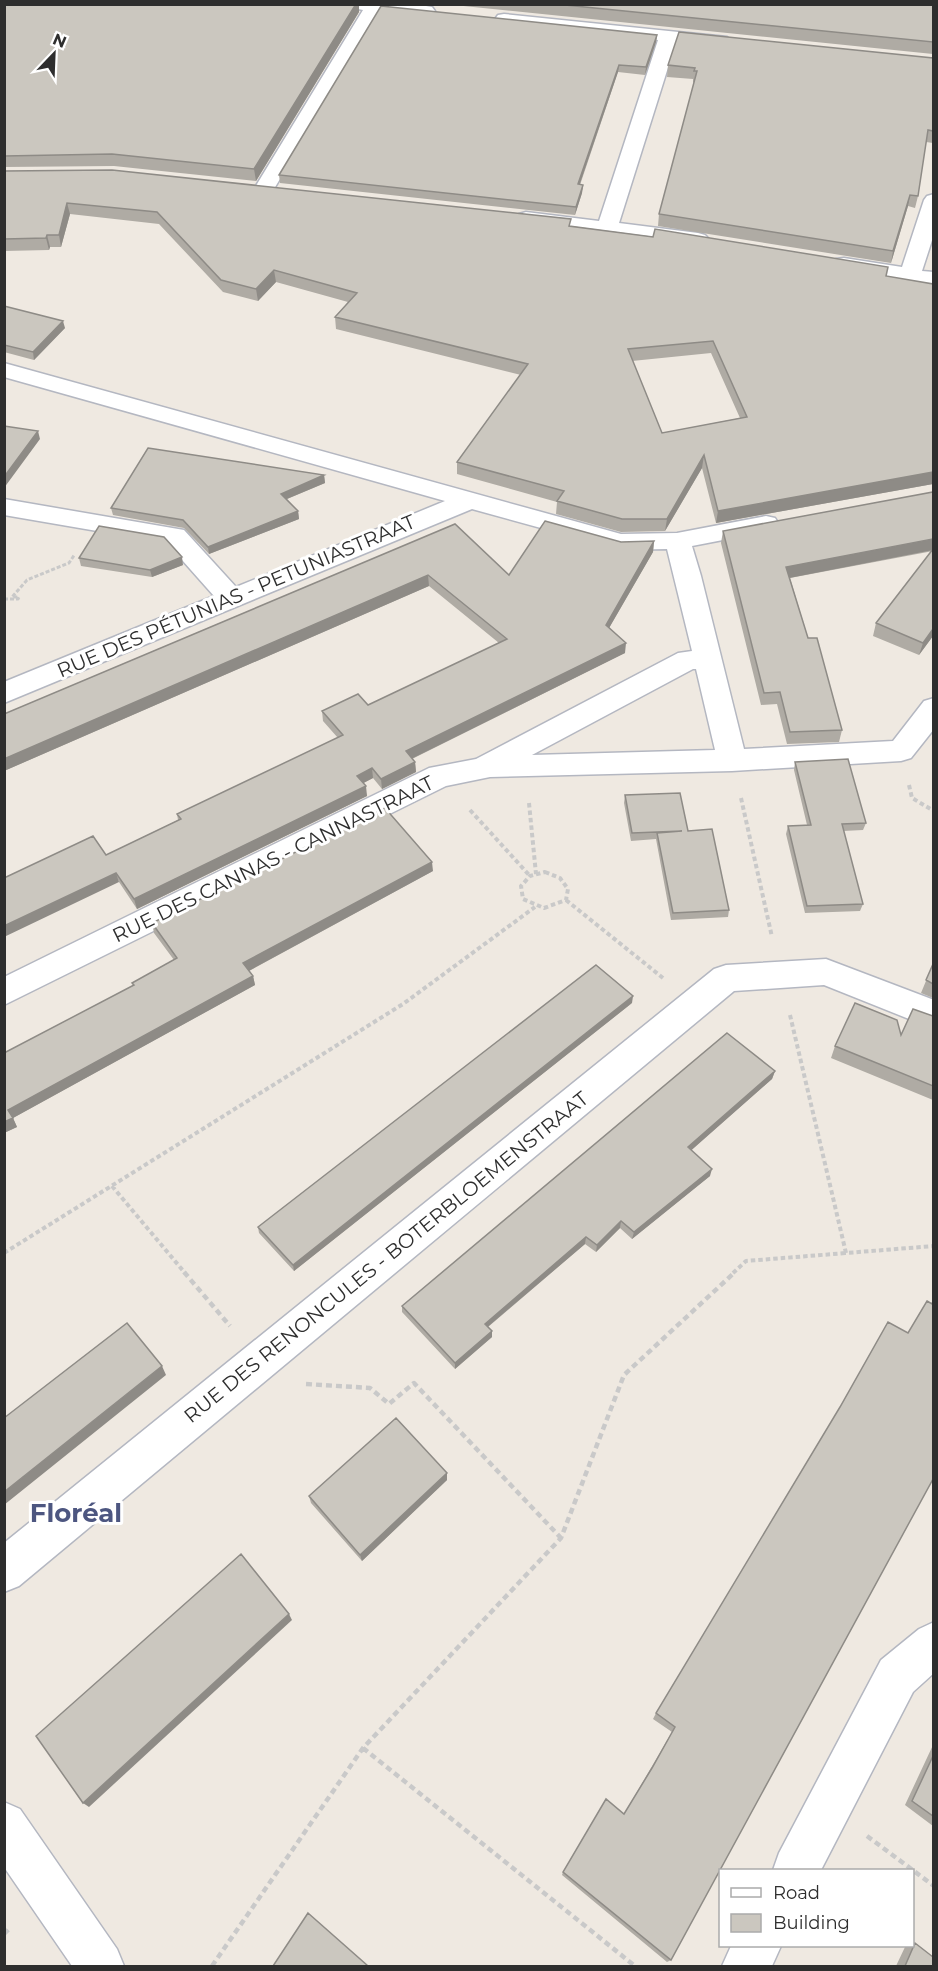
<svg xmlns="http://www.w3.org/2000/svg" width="938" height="1971" font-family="Montserrat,sans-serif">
	<rect width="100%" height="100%" fill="#efe9e1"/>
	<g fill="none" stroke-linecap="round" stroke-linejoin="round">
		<defs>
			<path id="minor" d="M351 4H414L432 7 435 11 432 15 426 16 379 11 274 189 271 193H257L254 189 363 10 353 8Z
				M504 14 727 37 730 41 727 45 721 46 676 42 619 223 698 233 705 235 709 239 705 243 698 245 519 222 516 218 519 214 526 212 599 221 658 40 498 23 495 19 498 15Z
				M934 194V234L922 271 934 272V285L836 269 833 264 836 259 844 258 902 267 924 200 927 196Z
				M4 363 621 534 677 533 766 516 775 518 779 524 775 530 692 546 701 576 744 749 893 741 924 701 934 698V729L911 758 901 761 732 771 490 777 446 786 4 1005V977L429 768 476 759 678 653 692 651 667 549 621 550 472 509 4 703V682L214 596 167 543 4 515V499L184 530 236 587 445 501 4 377ZM693 669H696L715 750 532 755Z
				M826 959 934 1000V1029L824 985 734 991 19 1586 4 1592V1543L714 969 726 965Z
				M934 1622V1673L913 1692 821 1870H773L779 1853 881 1660 919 1629Z
				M4 1802 20 1809 117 1949 124 1966H72L4 1867Z
				M731 1946H781L772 1966H722Z"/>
		</defs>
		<use href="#minor" stroke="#b4b7c1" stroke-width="3"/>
		<path stroke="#c9c9c9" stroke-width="3" stroke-dasharray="4 2" stroke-linecap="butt" d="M4 599H18L19 597H12L27 580 69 563 75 554"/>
		<path stroke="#c9c9c9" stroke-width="4" stroke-dasharray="4.5 3" stroke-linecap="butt" d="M909 785 912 798 934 811
			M741 798 772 937
			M529 803 536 874
			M470 810 530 876
			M545 872 560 878 568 889 566 900 544 908 523 899 521 886 530 876Z
			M566 900 663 978
			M790 1015 846 1253 934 1246
			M112 1186 185 1273
			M4 1253 403 1004 535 907
			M733 1273 746 1261 846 1253"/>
		<path stroke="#c9c9c9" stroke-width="4.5" stroke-dasharray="6 4" stroke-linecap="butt" d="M184 1272 230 1326
			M306 1384 370 1388 389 1404 414 1383 561 1538
			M363 1748 635 1966
			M867 1836 934 1886
			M4 1934 11 1927
			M212 1966 363 1748 561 1538 624 1375 735 1272"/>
		<use href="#minor" fill="#fff" fill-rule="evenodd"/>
	</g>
	<path fill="#afaba4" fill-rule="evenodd" d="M4 4H359V12L256 181 114 166 4 167Z
		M444 4H933V54Z
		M657 35 656 42 645 75 618 72 580 185H583L582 193 575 215 280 183 279 175Z
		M933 58V143L926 142 918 196 915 208 908 206 891 263 658 226 659 214 694 83 693 82V79L667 77 668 65Z
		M4 171 571 226 888 267 886 276 933 284V484L716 523 702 468 665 531 621 532 556 514 557 502 457 474V462L521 375 336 329 335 317 348 302 276 282 258 301 223 292 159 224 70 214 61 247H50L49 250 4 251ZM711 353 740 418 662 433 632 361Z
		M4 306 65 328 34 360 4 352Z
		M324 475 325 483 287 499 298 511 299 519 209 554 184 528 113 515 111 508Z
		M933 492V636L919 655 873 636 876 623 933 551 790 578 808 638 842 730 839 742 787 744 777 704 761 705 721 543 723 531Z
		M455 524 509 575 621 542 654 541 653 552 609 628 625 653 412 759 415 762 416 772 382 789 373 778 363 783 367 796 137 909 119 882 106 855 178 820 177 814 338 738 323 721 322 711 368 705 499 643 429 586 4 771V714Z
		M79 558 183 565 152 577 81 566Z
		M795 762 866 823 863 830 843 831 863 904 860 911 805 913 786 834 788 826 807 825 794 770Z
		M625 795 688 831 729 910 728 917 671 920 656 839 631 841 624 803Z
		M433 871 249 971 253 976 255 985 13 1118 17 1127 4 1133V1053L133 986 132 983 174 960 154 933 152 923Z
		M933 964V998L921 993Z
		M632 1003 294 1271 259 1233 258 1227Z
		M933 1016V1100L831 1058 835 1046 901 1035Z
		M775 1071 772 1079 691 1150 710 1176 632 1239 620 1228 596 1252 585 1244 488 1327 492 1331V1337L455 1369 402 1312V1306Z
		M908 1333 671 1960 667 1962 562 1875 563 1872 624 1814 672 1732 653 1719 656 1713Z
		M447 1473V1480L362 1561 311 1503 309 1496Z
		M933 1745V1826L905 1805Z
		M915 1943 933 1966H896L905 1947 912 1946V1944Z"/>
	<path fill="#8e8b86" d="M356 4H359V12L256 181 254 169Z
		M657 35 656 42 645 75 646 67Z
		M619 65 618 72 577 192 578 184Z
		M583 185 582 193 575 215 576 207Z
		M910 195 908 206 891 263 893 251Z
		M67 203 70 214 61 247 59 235Z
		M47 235 50 247 49 250 46 238Z
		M274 270 276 282 258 301 256 289Z
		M63 321 65 328 34 360 33 352Z
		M38 431 40 439 4 488V477Z
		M704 455 702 468 665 531 667 519Z
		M933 472V484L716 523 718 511Z
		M324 475 325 483 282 501 281 494Z
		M298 511 299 519 209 554 208 547Z
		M933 539V550L784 579 786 567Z
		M654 541 653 552 605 635 606 625Z
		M182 557 183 565 152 577 150 570Z
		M428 575 429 586 4 771V759Z
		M933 629V636L919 655 923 643Z
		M626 643 625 653 407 761 406 751Z
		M415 762 416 772 382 789 381 779Z
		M372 768 373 778 358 786 357 776Z
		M366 786 367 796 137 909 134 899Z
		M432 862 433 871 245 973 243 963Z
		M116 873 119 882 4 937V926Z
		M253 976 255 985 13 1118 17 1127 4 1133V1122L8 1110Z
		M633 996 632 1003 294 1271 293 1265Z
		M775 1071 772 1079 686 1155 688 1147Z
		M712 1169 710 1176 632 1239 634 1232Z
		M621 1221 620 1228 596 1252 597 1245Z
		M586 1237 585 1244 484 1330 485 1324Z
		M492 1331V1337L455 1369V1363Z
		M162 1366 166 1375 4 1505V1492Z
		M447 1473V1480L362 1561 360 1555Z
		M289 1614 292 1620 89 1807 83 1803Z"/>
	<path fill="#cbc7bf" stroke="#8e8b86" stroke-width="1.5" fill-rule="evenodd" d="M4 4H356L254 169 112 154 4 156Z
		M555 4H933V42Z
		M381 6 657 35 646 67 619 65 578 184 583 185 576 207 279 175Z
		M679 32 933 58V131L928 130 918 196 910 195 893 251 659 214 697 71H694L695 68 668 65Z
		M112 170 571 219 569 226 653 237 655 229 888 267 886 276 933 284V472L718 511 704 455 667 519H622L557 501 564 491 457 462 528 364 335 317 357 293 274 270 256 289 221 280 157 212 67 203 59 235H47L46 238 4 239V171ZM713 341 747 417 662 433 628 349Z
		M4 306 63 321 33 352 4 345Z
		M4 426 38 431 4 477Z
		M148 448 324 475 281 494 298 511 208 547 183 520 111 508Z
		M933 492V539L786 567 808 638H817L842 730 790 732 780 692 764 693 723 531Z
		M545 521 621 542 654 541 606 625 626 643 406 751 415 762 381 779 372 768 357 776 366 786 134 899 116 873 4 926V878L93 836 106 855 181 819 177 814 343 735 322 711 358 694 368 705 507 639 428 575 4 759V714L455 524 509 575Z
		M99 526 164 537 182 557 150 570 79 558Z
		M933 549V629L923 643 876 623Z
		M848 759 866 823 842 824 863 904 807 906 788 826 811 825 795 762Z
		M680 793 688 831 712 829 729 910 673 913 657 833 682 831 632 833 625 795Z
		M385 808 432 862 243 963 253 976 8 1110 13 1118 4 1122V1053L134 985 132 983 177 958 152 923Z
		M933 964V984L926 980Z
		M596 965 633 996 293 1265 258 1227Z
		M855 1003 897 1020 901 1035 913 1009 933 1016V1086L835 1046Z
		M727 1033 775 1071 688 1147 712 1169 634 1232 621 1221 597 1245 586 1237 485 1324 492 1331 455 1363 402 1306Z
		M927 1301 932 1304 933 1301V1479L671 1960 563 1872 606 1799 624 1814 652 1768 675 1727 656 1713 840 1407 888 1322 908 1333Z
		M127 1323 162 1366 4 1492V1418Z
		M396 1418 447 1473 360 1555 309 1496Z
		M241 1554 289 1614 83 1803 36 1736Z
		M933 1756V1816L912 1801Z
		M308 1913 368 1966H273Z
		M915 1943 933 1957V1966H905Z"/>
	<g text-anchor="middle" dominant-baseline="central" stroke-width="6" stroke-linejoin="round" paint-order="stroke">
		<g font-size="20" fill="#2e2e2e" stroke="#fff">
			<text transform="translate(236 596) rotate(-23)">RUE DES PÉTUNIAS - PETUNIASTRAAT</text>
			<text transform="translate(273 859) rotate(-26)">RUE DES CANNAS - CANNASTRAAT</text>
			<text transform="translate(386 1257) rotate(-39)">RUE DES RENONCULES - BOTERBLOEMENSTRAAT</text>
		</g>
		<g font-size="26" font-weight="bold" fill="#4d5680" stroke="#fff">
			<text x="76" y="1513">Floréal</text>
		</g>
	</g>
	<rect width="938" height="1971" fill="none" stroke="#2e2e2e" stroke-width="12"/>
	<rect x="719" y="1869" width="195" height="78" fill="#ffffff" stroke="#ababab" stroke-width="1.5"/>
	<rect x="731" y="1888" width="30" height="9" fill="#ffffff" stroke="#ababab" stroke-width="1.5"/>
	<text x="773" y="1899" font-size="18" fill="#2e2e2e">Road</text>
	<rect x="731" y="1914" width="30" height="18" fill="#cbc7bf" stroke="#ababab" stroke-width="1.5"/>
	<text x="773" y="1929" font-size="18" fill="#2e2e2e">Building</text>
	<g transform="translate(54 54) rotate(23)" stroke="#ffffff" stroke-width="4.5" paint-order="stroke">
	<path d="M0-4.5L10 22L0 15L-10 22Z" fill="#2e2e2e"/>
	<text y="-9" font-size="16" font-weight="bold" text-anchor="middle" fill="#2e2e2e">N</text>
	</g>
</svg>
